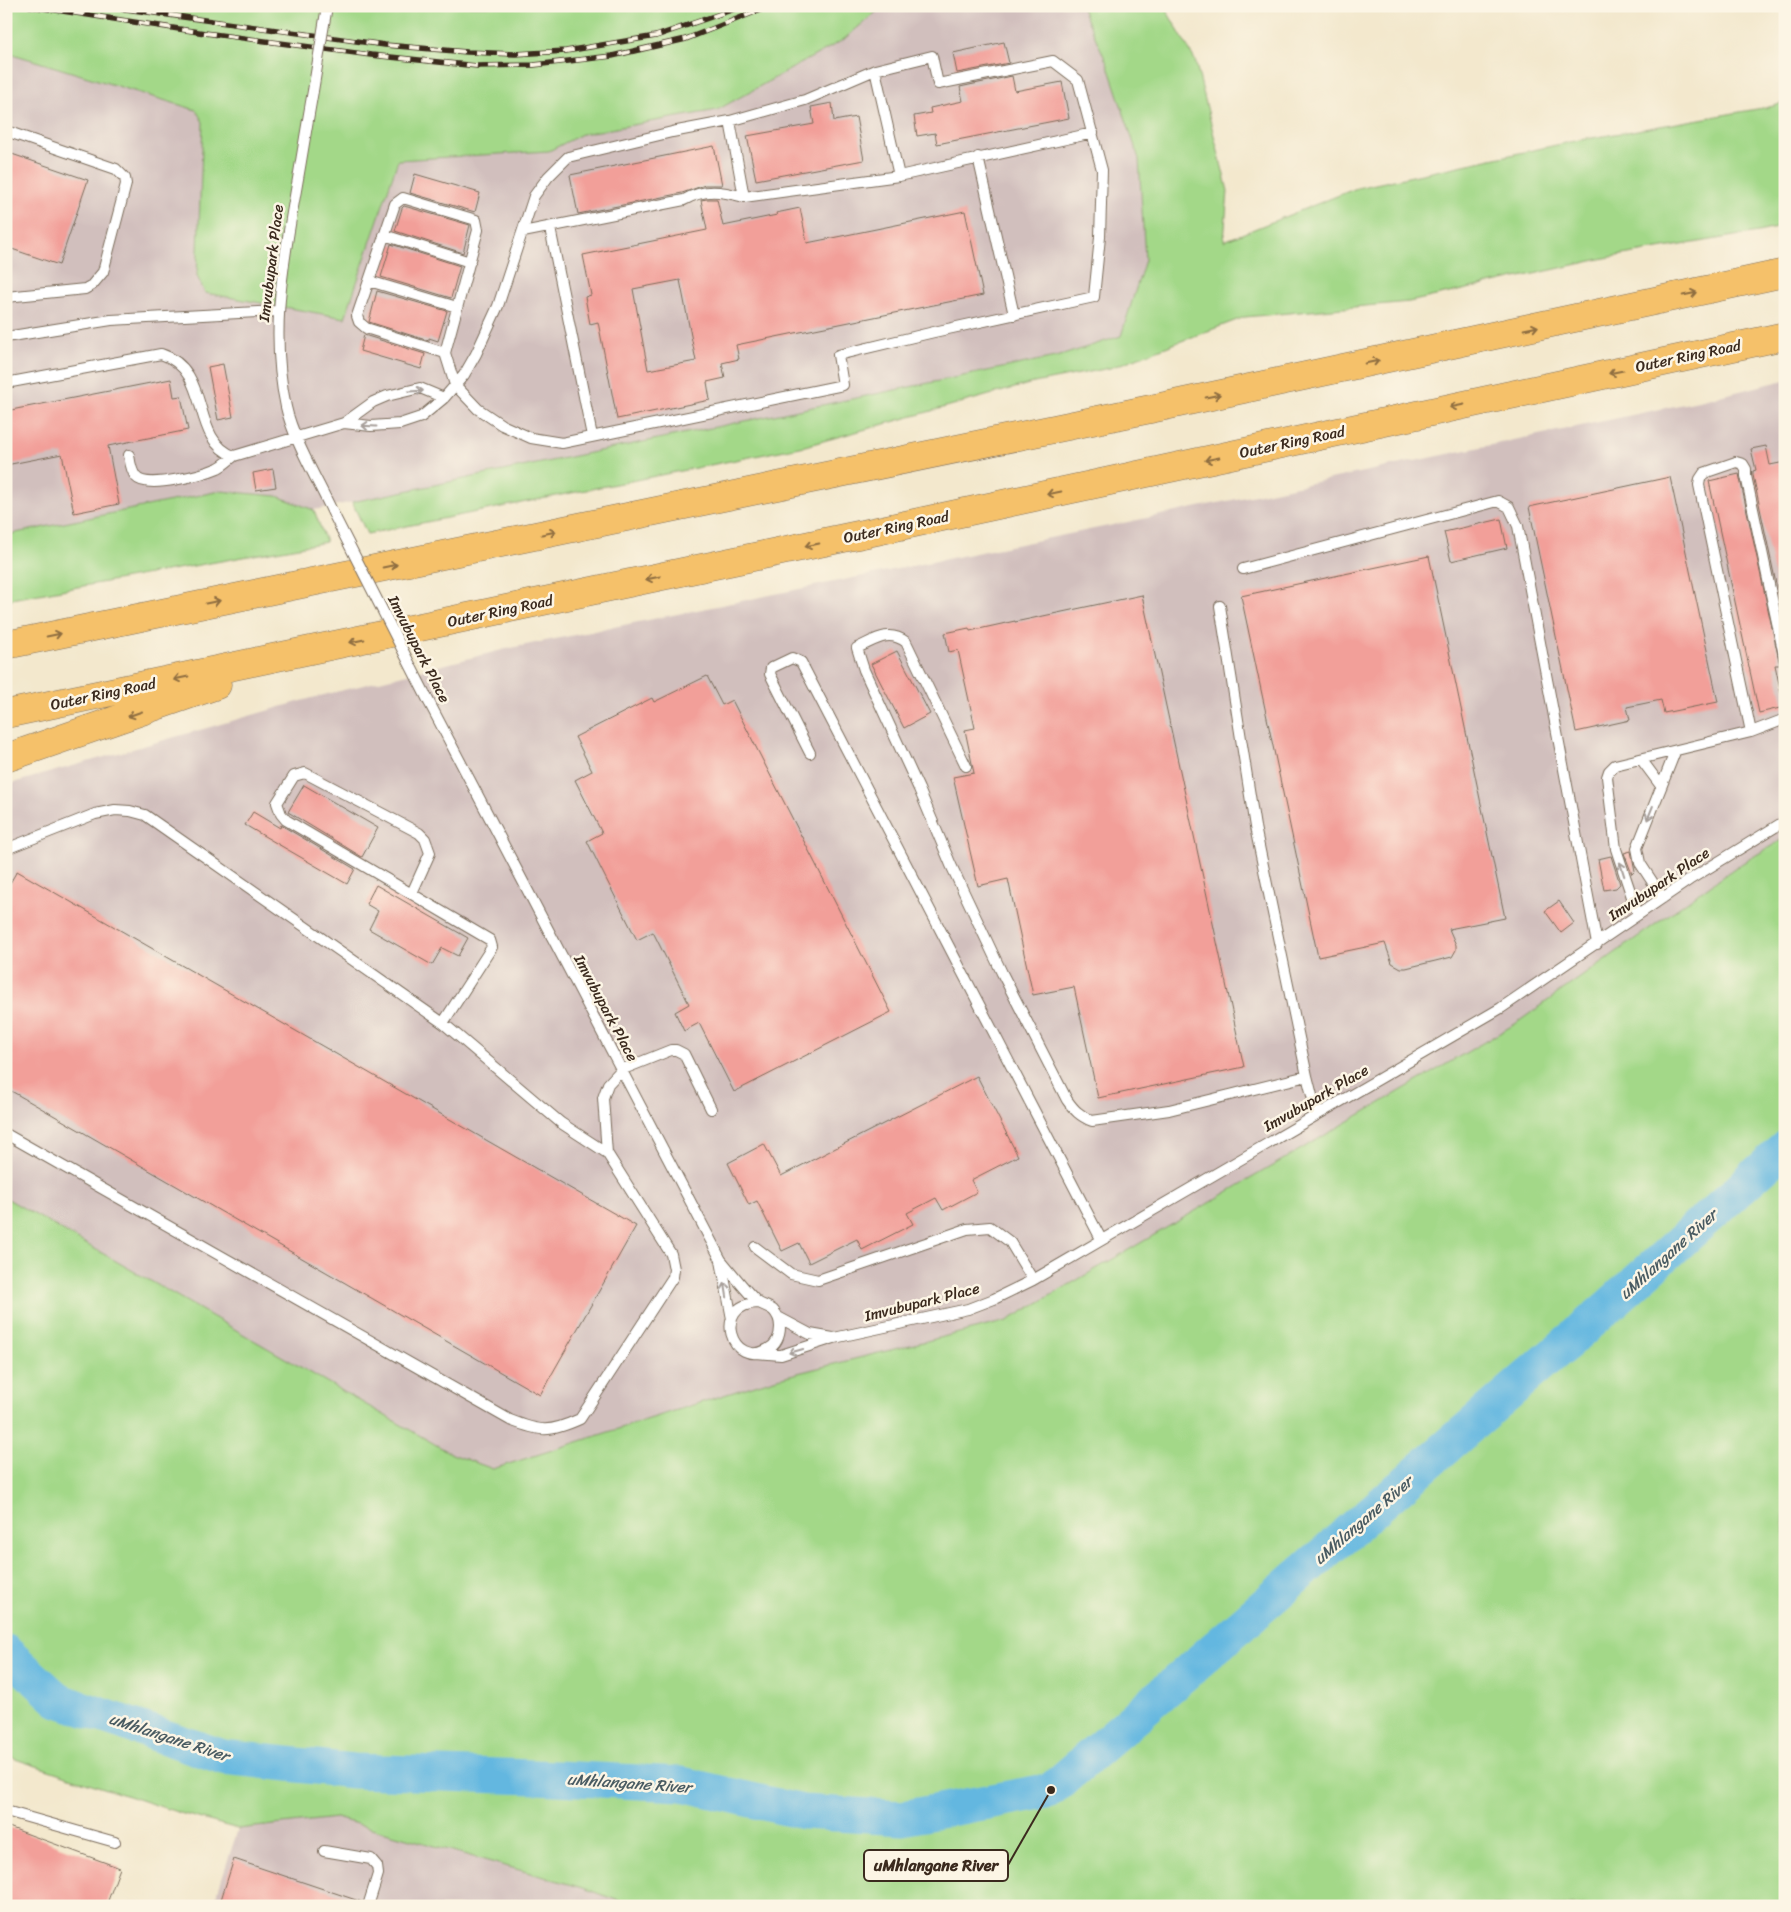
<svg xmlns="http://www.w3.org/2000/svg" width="1791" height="1912" font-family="Sriracha,sans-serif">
	<rect width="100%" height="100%" fill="#fcf5e5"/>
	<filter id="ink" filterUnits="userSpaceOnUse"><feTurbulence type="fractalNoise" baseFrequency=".02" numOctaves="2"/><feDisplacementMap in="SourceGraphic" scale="10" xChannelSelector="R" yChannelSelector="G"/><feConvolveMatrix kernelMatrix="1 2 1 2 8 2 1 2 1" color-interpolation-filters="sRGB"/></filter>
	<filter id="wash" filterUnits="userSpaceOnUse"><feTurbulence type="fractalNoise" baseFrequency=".0096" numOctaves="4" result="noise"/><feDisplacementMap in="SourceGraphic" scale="20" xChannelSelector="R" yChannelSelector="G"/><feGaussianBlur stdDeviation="1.12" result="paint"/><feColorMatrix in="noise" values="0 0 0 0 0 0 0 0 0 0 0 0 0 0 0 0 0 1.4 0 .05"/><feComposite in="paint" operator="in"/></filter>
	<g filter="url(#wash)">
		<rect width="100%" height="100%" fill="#f3e8cd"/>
		<path fill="#d1bfbd" d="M883 6H1081L1107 63 1139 159 1145 260 1121 336 1060 356 314 510 277 496 220 491 6 535V52L196 110 345 318 398 160 549 151 582 134 717 110 843 40Z
			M1785 380V838L1736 867 1515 1024 1007 1321 774 1379 493 1469 452 1454 6 1198V785L312 698 506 649 1128 522 1703 400Z
			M336 1818 583 1888 633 1906H213L238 1829Z"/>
		<path fill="#a3d888" stroke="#6f8153" d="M6 6H883L843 40 717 110 582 134 549 151 398 160 345 318 205 293 197 276 203 122 196 110 6 52Z
			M1081 6H1164L1195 60 1228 191 1224 241 1357 188 1575 141 1774 106 1785 102V226L1758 232 1605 258 1409 302 1245 317 1110 368 1029 384 805 446 367 534 352 502 1060 356 1121 336 1145 260 1139 159 1107 63Z
			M220 491 277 496 314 510 326 542 6 600V535Z
			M1785 838V1906H633L583 1888 336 1818 238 1829 180 1813 6 1756V1198L452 1454 493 1469 774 1379 1007 1321 1515 1024 1736 867Z"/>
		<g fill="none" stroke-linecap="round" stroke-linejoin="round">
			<path stroke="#64b7e0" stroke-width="35" d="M6 1652 58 1700 223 1757 354 1771 535 1777 682 1784 803 1812 902 1818 1051 1790 1609 1306 1785 1148"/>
		</g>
		<g id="blocks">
			<path fill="#f29f99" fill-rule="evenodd" d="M1004 42 1009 63 957 73 953 53Z
				M1012 76 1015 91 1062 82 1069 118 937 144 935 133 917 136 914 116 931 113 930 108 963 101 960 87Z
				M832 103 834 121 856 117 864 160 756 180 747 136 814 124 811 107Z
				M714 146 722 185H705L682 193 578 214 570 175Z
				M6 152 88 180 59 265 6 247Z
				M415 174 480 193 475 212 410 193Z
				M707 199H717L723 226 777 215 776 213 800 208 807 243 965 211 983 295 736 345 739 359 722 363 725 378 707 382 710 400 617 419 598 322 590 324 585 297 591 295 583 255 707 230 701 200ZM680 280 696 361 648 370 633 289Z
				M404 206 470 225 463 253 395 231 402 208Z
				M391 244 460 266 451 298 381 277Z
				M377 291 447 311 438 341 429 338V341L369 322Z
				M364 335 425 354 421 369 360 351Z
				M223 364 233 417 218 420 208 367Z
				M171 379 174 397 181 396 188 430 108 446 119 504 74 513 62 454 6 465V411Z
				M1766 446 1770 465 1785 462V626L1753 475V471L1756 470 1751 449Z
				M273 469 276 487 256 490 253 473Z
				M1739 474 1780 665H1775L1784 707 1759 713 1709 481Z
				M1670 477 1718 702 1664 713 1661 700 1627 707 1630 720 1576 732 1529 507Z
				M1501 519 1507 548 1451 561 1444 532Z
				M1429 556 1505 918 1449 929 1456 945V950L1452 957 1406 968H1401L1392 963 1385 943 1318 957 1241 596Z
				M1142 595 1244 1067 1098 1098 1074 987 1033 995 1008 879 978 886 953 777 974 773 965 730 975 728 958 650 949 652 945 633 969 628 970 631 1015 621V622Z
				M897 651 930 714 904 728 871 664Z
				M707 676 722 705 732 700 891 1012 734 1092 699 1023 684 1031 675 1012 689 1004 653 932 637 940 600 867 587 841 602 833 575 780 592 771 575 737 652 698 654 702Z
				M304 785 378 828 362 857 288 812Z
				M253 812 280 828 281 825 355 869 347 884 245 825Z
				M1631 851 1635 871 1632 874 1624 853Z
				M1611 856 1620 884 1616 888 1604 890 1598 859Z
				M17 871 636 1226 540 1395 6 1088V890Z
				M376 885 468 938 458 956 442 948 432 965 369 929 378 911 366 904Z
				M1559 901 1574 923 1561 933 1545 911Z
				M977 1076 1018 1156 971 1180 977 1192 943 1210 936 1198 907 1213 913 1224 862 1250 857 1239 809 1263 799 1243 782 1251 757 1201 749 1205 728 1163 764 1144 781 1176Z
				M6 1826 120 1868 106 1906H6Z
				M234 1859 362 1902 361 1906H219Z"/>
		</g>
	</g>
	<g filter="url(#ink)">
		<use href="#blocks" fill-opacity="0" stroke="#7b6c5b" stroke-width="1"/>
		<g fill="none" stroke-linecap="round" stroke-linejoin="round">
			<defs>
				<path id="service" d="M313 91C306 130 300 169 293 207 281 276 271 338 286 407 293 439 318 481 332 511
					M730 121 744 197
					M6 131 116 169 125 178 126 184 103 272 92 285 85 289 6 297
					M978 157 1014 315
					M899 176 1093 133
					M550 228 592 436
					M523 232 684 200C705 188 721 191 744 197L899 176 875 70
					M384 235 470 262
					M369 281 457 307
					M6 337 111 320 278 311
					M6 383 161 354C213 371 189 439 234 456L344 423 371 426 400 424 421 417 444 398 464 375 476 354 498 306 534 196 548 177 568 157 672 132 730 121 805 100 875 70 932 56 938 84 1053 61 1078 80 1102 170 1100 237 1094 297 934 332 838 355 843 385 562 443 531 438 502 425 478 409 455 385 445 353 478 230 476 220 403 198 395 204 357 316 359 322 366 328 445 353
					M344 423 373 402 387 396 420 388 444 398
					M129 455C130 462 131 471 136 477 147 490 204 474 218 468 224 465 229 460 234 456
					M1243 569 1498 501 1509 507 1518 526 1597 944
					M1220 606 1255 827 1307 1076
					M429 702 721 1260C729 1269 751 1298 759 1303 764 1306 768 1306 773 1310 777 1314 780 1321 780 1327 780 1336 776 1345 768 1349 731 1370 711 1304 758 1303
					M1751 732 1785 719
					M810 753 770 674 771 668 792 658 801 662 1101 1239
					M1641 759 1661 786
					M966 766 906 642C888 629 875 640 857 648L864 670 919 789 951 865 1002 973 1067 1100C1074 1110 1080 1116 1092 1121L1169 1110 1307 1076 1317 1115
					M6 849 95 814 115 810 130 811 145 815 443 1023 492 947 490 940 286 820 281 814 277 803 294 776 305 773 419 833 425 839 430 853 412 893
					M1663 898 1640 863 1637 848 1675 752
					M1638 915 1616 849 1607 777 1609 771 1615 765 1751 732 1699 485 1700 479 1704 473 1736 462 1743 464 1746 469V476L1785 660
					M443 1023 561 1123 607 1153
					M6 1134 510 1420C541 1432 549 1433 580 1419L673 1277 674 1269 671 1254 607 1153 603 1098 608 1084 621 1070 671 1050H676L684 1054 711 1109
					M755 1247 791 1274 818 1280 967 1229 990 1227 1010 1242 1033 1280
					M721 1261 732 1319
					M778 1317 810 1334 833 1338
					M756 1353 781 1355 834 1338 968 1309 994 1299 1033 1280 1501 1008 1689 880 1785 821
					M6 1811 115 1842
					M324 1851 371 1859 377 1866 378 1874 368 1906"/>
				<path id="motorway" d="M6 645 1165 406 1785 273
					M6 714 877 531 1785 336
					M6 758 217 685"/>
			</defs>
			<use href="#service" stroke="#7b6c5b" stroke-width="12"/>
			<use href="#motorway" stroke="#7b6c5b" stroke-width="29"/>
			<use href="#service" stroke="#fff" stroke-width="10"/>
			<use href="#motorway" stroke="#f5c16b" stroke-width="28"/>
			<defs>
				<path id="rail" d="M30 6 205 33 371 55 477 66 534 65 612 56 686 39 770 6
					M104 6 385 45 467 52 515 54 566 51 656 36 743 6"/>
			</defs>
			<use href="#rail" stroke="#3b2a1e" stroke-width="5.5"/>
			<use href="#rail" stroke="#fcf5e5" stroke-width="4" stroke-dasharray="11" stroke-linecap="butt"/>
			<defs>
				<path id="service-bridge" d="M313 91 327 6
					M332 511 429 702"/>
			</defs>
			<use href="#service-bridge" stroke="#7b6c5b" stroke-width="12" stroke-linecap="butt"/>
			<use href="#service-bridge" stroke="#fff" stroke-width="10"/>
		</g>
		<defs><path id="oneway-shaft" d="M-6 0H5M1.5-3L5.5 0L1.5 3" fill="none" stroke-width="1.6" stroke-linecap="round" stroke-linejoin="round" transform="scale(1.25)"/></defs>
		<g stroke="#8f6e41">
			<use href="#oneway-shaft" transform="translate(1690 294) rotate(-12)"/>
			<use href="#oneway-shaft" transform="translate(1531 328) rotate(-12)"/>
			<use href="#oneway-shaft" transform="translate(1372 362) rotate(-12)"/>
			<use href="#oneway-shaft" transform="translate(1616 372) rotate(168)"/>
			<use href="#oneway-shaft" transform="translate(1213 396) rotate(-12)"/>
			<use href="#oneway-shaft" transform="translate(1457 406) rotate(168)"/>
			<use href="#oneway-shaft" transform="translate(1212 459) rotate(168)"/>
			<use href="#oneway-shaft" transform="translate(1054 493) rotate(168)"/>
			<use href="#oneway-shaft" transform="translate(549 533) rotate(-12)"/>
			<use href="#oneway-shaft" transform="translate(812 545) rotate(168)"/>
			<use href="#oneway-shaft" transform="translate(390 566) rotate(-12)"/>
			<use href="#oneway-shaft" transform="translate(653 578) rotate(168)"/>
			<use href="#oneway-shaft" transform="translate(213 602) rotate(-12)"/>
			<use href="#oneway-shaft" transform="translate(54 635) rotate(-12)"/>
			<use href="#oneway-shaft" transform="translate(357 641) rotate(168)"/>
			<use href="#oneway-shaft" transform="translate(181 678) rotate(168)"/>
			<use href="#oneway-shaft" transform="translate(135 714) rotate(161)"/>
		</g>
		<g stroke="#a79f9a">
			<use href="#oneway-shaft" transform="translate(416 391) rotate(-3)"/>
			<use href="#oneway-shaft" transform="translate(369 426) rotate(-177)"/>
			<use href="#oneway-shaft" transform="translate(1650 813) rotate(112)"/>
			<use href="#oneway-shaft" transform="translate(1622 869) rotate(-108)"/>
			<use href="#oneway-shaft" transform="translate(726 1290) rotate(-99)"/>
			<use href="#oneway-shaft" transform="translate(796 1351) rotate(164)"/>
		</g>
	</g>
	<g text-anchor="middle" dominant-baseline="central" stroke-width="5" stroke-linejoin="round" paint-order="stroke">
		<g font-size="15" fill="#3b2a1e" stroke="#fcf5e5">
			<text transform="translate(271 263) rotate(-83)">Imvubupark Place</text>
			<text transform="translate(1688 356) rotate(-12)">Outer Ring Road</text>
			<text transform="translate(1292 442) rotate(-12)">Outer Ring Road</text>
			<text transform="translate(896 527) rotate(-12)">Outer Ring Road</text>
			<text transform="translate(500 611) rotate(-12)">Outer Ring Road</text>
			<text transform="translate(419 649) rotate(63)">Imvubupark Place</text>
			<text transform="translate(103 694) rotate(-12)">Outer Ring Road</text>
			<text transform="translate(1659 884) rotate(-34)">Imvubupark Place</text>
			<text transform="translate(606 1008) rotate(62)">Imvubupark Place</text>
			<text transform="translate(1316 1098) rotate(-30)">Imvubupark Place</text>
			<text transform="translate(922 1302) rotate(-14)">Imvubupark Place</text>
		</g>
		<g font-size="16" font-style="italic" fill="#495b62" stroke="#fcf5e5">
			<text transform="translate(1668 1254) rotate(-42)">uMhlangane River</text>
			<text transform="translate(1363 1520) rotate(-41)">uMhlangane River</text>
			<text transform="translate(169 1737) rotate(18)">uMhlangane River</text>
			<text transform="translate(629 1783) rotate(4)">uMhlangane River</text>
		</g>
	</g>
	<path fill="none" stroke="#3b2a1e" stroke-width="2" d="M1051 1790L1008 1865"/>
	<circle fill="#3b2a1e" stroke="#fcf5e5" stroke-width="2" cx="1051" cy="1790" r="5"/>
	<rect fill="#fcf5e5" stroke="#3b2a1e" stroke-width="2" x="864" y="1850" width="144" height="31" rx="5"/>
	<g font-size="16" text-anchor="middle" font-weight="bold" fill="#3b2a1e">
		<text x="936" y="1871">uMhlangane River</text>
	</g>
	<rect width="1791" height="1912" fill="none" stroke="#fcf5e5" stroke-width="25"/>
</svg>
